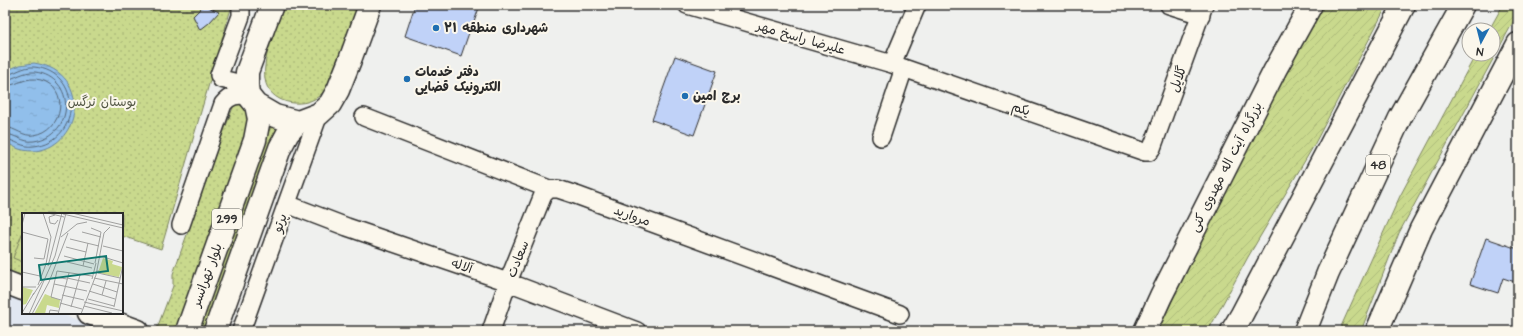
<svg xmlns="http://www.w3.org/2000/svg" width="1523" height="336" font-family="'Architects Daughter','Playpen Sans Arabic',sans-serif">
	<defs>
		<pattern id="grass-dots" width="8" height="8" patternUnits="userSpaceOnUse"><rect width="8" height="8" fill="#c9d98d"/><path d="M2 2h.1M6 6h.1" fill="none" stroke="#adba7a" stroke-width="1.8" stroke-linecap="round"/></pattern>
		<pattern id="garden-furrows" width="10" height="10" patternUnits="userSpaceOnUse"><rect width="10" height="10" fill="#c9d98d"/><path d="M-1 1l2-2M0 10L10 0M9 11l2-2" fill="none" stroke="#adba7a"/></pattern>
		<pattern id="water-ripples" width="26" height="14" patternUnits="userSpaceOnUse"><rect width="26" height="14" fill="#91bfeb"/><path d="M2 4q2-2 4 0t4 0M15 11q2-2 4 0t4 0" fill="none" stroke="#7da4ca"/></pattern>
	</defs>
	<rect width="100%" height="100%" fill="#eff0ee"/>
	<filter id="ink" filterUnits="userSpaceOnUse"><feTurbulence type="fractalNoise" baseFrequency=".025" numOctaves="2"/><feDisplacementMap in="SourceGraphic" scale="8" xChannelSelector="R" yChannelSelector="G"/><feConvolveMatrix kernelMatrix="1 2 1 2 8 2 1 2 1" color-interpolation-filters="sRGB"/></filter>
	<g filter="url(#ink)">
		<path fill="#e1e7f1" d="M5 293 23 300V313H59L110 331H5Z"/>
		<path fill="url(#grass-dots)" stroke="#7a825c" d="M5 5H232L161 249 122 236V214H23V278L5 271Z
			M285 5H359L332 79C328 85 325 92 319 96 302 110 268 103 265 79 262 56 277 26 285 5Z
			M237 103C250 108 249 121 251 133L180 331H156L173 286V274L219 144 234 105Z"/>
		<path fill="url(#garden-furrows)" stroke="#7a825c" d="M1324 5H1387L1313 147 1248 257 1208 331H1158C1208 220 1264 111 1324 5Z
			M1503 5H1518V13L1399 233 1361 331H1339L1400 196 1476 54H1493V30H1489Z
			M275 126 280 130 205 331H196L268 132 271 127Z"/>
		<path fill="#c9d98d" stroke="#7a825c" d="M23 231V262L13 258Z"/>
		<path fill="url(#water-ripples)" stroke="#68849e" d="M34 63C39 64 45 65 49 67 98 89 70 164 19 149 14 147 9 144 5 142V71L20 65Z"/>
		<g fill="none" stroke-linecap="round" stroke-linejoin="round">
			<path stroke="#546678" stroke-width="1" d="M5 75C15 74 23 66 34 67 82 71 83 141 34 146 22 148 15 140 5 139
				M5 80C15 79 23 71 35 72 76 77 76 135 34 141 23 143 15 134 5 134
				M5 86C19 85 25 76 41 80 70 88 64 131 34 135 23 137 16 128 5 127"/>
		</g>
		<path fill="#c0d2f8" stroke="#2b2b2b" d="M204 5 219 12 209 23 200 30 193 16Z
			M415 5H480L473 25 472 24 461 56 405 36Z
			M675 56 717 71 694 135 652 120Z
			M1486 238 1518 249V283L1503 278 1498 293 1470 284Z"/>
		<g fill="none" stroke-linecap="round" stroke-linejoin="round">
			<defs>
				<path id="street" d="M241 5V16L219 75 221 79 247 85
					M687 5 892 64 1145 152H1149L1152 148 1204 5
					M1169 5 1201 15
					M892 64 917 5
					M364 117 549 189H558L576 195 900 314
					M881 137 904 68
					M287 204 347 227 508 282 637 331
					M181 225 223 104C230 95 237 95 248 95
					M241 331 319 114
					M491 331 508 282 543 195 549 189"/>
				<path id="secondary" d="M5 282 23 289
					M89 313 138 331"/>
				<path id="primary" d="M272 5 247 72V85L248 95 256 105 275 116 298 122 319 114 330 104 338 90 350 60 370 5
					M187 331 255 140 259 119 256 105
					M215 331 280 148 288 133 298 122
					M1145 331 1161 296 1275 70 1311 5
					M1377 331 1421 229 1518 44"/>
				<path id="highway" d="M1232 331 1241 316 1404 5
					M1305 331 1328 273 1400 118 1463 5"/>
			</defs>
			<use href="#street" stroke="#2b2b2b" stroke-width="20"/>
			<use href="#secondary" stroke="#2b2b2b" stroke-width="25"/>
			<use href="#primary" stroke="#2b2b2b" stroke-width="25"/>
			<use href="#highway" stroke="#2b2b2b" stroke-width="25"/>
			<use href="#street" stroke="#fbf7ec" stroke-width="17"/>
			<use href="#secondary" stroke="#fbf7ec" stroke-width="22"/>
			<use href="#primary" stroke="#fbf7ec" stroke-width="22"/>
			<use href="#highway" stroke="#fbf7ec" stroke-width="22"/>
		</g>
	</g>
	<g fill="#1f6fb2" stroke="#fbf7ec" stroke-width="1.5">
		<circle cx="436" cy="28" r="4"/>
		<circle cx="407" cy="79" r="4"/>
		<circle cx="685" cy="96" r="4"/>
	</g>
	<g text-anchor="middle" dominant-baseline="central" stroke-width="4" stroke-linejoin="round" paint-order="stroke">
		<g fill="#fbf7ec" stroke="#696865" stroke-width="1">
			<rect x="1366" y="155" width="24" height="20" rx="3"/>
			<rect x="212" y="209" width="30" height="20" rx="3"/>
		</g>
		<g font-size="12" font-weight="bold" fill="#2b2b2b">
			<text x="1378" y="165">48</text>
			<text x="227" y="219">299</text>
		</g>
		<g font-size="13" font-weight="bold" fill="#2b2b2b" stroke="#fbf7ec" text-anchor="start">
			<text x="444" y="28">شهرداری منطقه ۲۱</text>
			<text x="415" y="72">دفتر خدمات<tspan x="415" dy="15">الکترونیک قضایی</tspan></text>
			<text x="693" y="96">برج امین</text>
		</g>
		<g font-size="13" fill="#2b2b2b" stroke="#fbf7ec">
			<text transform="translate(801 38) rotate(16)">علیرضا راسخ مهر</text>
			<text transform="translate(1178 79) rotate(-70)">گلایل</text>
			<text transform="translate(1021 109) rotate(19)">یکم</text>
			<text transform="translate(1226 167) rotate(-63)">بزرگراه آیت اله مهدوی کنی</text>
			<text transform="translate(632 216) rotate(20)">مروارید</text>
			<text transform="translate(280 223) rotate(-70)">پرتو</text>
			<text transform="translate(518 259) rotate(-68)">سعادت</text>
			<text transform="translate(462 266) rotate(19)">آلاله</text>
			<text transform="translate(207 275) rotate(-70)">بلوار تهرانسر</text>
		</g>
		<g font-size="13" fill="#525644" stroke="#fbf7ec">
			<text x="102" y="102">بوستان نرگس</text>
		</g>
	</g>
	<g transform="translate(22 213)">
		<rect width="101" height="101" fill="#eff0ee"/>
		<path d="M81 45 91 48 90 51 100 54 97 64 76 60ZM0 74 11 77 4 91 0 92Z" fill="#c9d98d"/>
		<path d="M23 81 38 87 37 95 25 92 23 101H12Z" fill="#c9d98d"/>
		<path fill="none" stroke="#a1a1a0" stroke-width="1" d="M26 0 42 4M50 0 101 12M41 1 101 15M33 2 27 4 28 10 33 11 36 7M0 12 3 0M69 15 79 19 73 50M0 19 26 26 22 46 12 45M60 19 79 24M39 24 55 11 65 9M48 26 77 33M81 33 101 38M44 34 64 39M42 43 72 51M78 43 101 50M45 49 70 55M26 53 40 0M61 53 66 30M76 57V60L98 65M0 59 18 63M33 64 45 66M45 65 68 70M72 65 101 71M70 66 74 50M32 71 65 78M71 71 95 79M16 72 24 51 29 24 21 0M0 74H14M67 78 93 86M11 82 21 67M40 82 62 87M80 82 84 68M66 86 92 93M39 87 29 84 35 58 70 63M62 89 101 98M38 90 60 96M62 93 90 100M49 94 58 62M92 94 101 52M0 100 12 80M7 101 33 43 44 0M10 101 27 69 46 20M27 101 28 97 36 98M36 101 47 60M59 101 74 62 82 20 88 14"/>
		<path fill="#0f766e" fill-opacity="0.15" stroke="#0f766e" stroke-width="2" d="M84 43 86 58 19 67 17 52Z"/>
		<rect width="101" height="101" fill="none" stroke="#2b2b2b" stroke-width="2"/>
	</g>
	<rect width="1523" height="336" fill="none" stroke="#fbf7ec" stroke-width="20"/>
	<rect x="10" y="10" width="1503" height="316" fill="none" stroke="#2b2b2b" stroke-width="1.5" filter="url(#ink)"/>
	<g transform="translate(1481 42) rotate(187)"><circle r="19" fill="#fbf7ec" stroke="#a8a59f"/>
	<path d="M0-3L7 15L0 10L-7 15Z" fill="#1f6fb2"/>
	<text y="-6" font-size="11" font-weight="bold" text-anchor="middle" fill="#2b2b2b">N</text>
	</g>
</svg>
